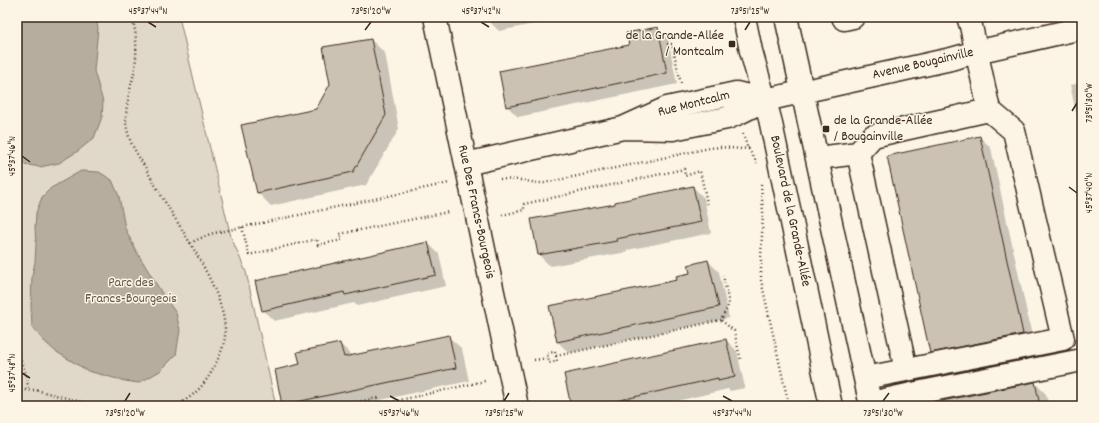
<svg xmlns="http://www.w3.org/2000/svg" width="1099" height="423" font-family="Dekko,sans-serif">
	<rect width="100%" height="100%" fill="#fcf5e5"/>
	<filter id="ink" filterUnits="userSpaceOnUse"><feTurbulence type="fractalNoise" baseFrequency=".025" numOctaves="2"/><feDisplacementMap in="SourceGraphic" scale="8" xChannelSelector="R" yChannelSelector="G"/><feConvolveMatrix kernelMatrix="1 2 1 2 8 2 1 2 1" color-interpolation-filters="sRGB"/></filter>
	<g filter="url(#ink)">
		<path fill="#e0d8c8" stroke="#8e8173" d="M17 17H179L231 237 246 272 276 406H17Z"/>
		<path fill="#b7ad9e" stroke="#85796b" d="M17 17H96L98 28 94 71 103 102 102 117 94 138 78 151 59 163 40 167 17 163Z
			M81 171 99 172 112 180 119 196 125 228 135 249 163 295 176 313 180 330 176 355 160 371 139 383 125 381 88 371 55 351 44 341 32 327 31 306 32 276 35 262 36 244 35 228 36 213 42 197 51 188Z"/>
		<path fill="#0003" d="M319 17H331L322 19Z
			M488 17H502L495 18V20L512 17H569L499 31 488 20Z
			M657 28 668 39 677 84 518 117 507 106 630 45Z
			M371 40 385 53 399 129 366 185 271 206 258 193 242 126 316 110Z
			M1082 83V118L1076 112 1070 85Z
			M980 137 991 148 1034 345 942 363 931 352Z
			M693 187 704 198 711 233 627 250V252L550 266 539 255 533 220 617 205Z
			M428 243 439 254 446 286 357 306 354 303 274 321 263 310Z
			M708 261 719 272 729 318 569 353 558 342 691 274Z
			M448 336 462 349 469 381 353 406H285L283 405 301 365 340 344 353 356Z
			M726 340 737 351 745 388 730 391 728 389 656 406H572Z
			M1035 383 1046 394 1049 406H945Z"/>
		<path fill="#ccc2b3" stroke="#3b2a1e" d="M658 27 667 73 506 107 499 71 629 45 626 33Z
			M371 39 386 115 353 172 257 193 241 125 316 109 330 84 323 47Z
			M980 136 1023 334 930 353 887 156Z
			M693 186 701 222 616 239 617 241 538 255 531 219 615 204V202Z
			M428 242 436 275 345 295 344 292 262 311 255 281Z
			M708 260 719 307 557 342 549 306 677 280 676 276 690 273 688 265Z
			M449 335 456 368 282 405 275 370 300 364 297 352 340 343 344 357Z
			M726 339 735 377 718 381V378L594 406H571L564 374Z
			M1035 382 1040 406H942V401Z"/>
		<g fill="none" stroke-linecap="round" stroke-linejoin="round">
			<defs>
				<path id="minor" d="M435 17 517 406
					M744 17 751 51 770 119 831 406
					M786 17 871 406
					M843 17 844 19 853 17
					M623 128 673 129 727 118 739 113 765 100 951 59 976 52 1082 28
					M858 153 873 136 989 110 971 26 968 17
					M818 158 858 153 906 370 865 378
					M466 164 623 128 667 108 736 93 765 100
					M906 370 1063 339 1014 131 989 110
					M912 394 1082 360
					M871 403 912 394 914 406"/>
			</defs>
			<use href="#minor" stroke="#3b2a1e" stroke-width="25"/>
			<path stroke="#3b2a1e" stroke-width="2.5" stroke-dasharray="1 3" stroke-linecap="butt" d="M132 17C137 33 137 52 135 68 131 89 122 112 128 133 131 147 141 159 147 171 157 188 167 206 178 223 196 253 227 300 225 336 224 347 219 357 214 367 205 385 193 398 174 406
				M667 44H672L681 84
				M743 134 747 146 757 163
				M500 179 520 180 537 183H544L710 148 721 147 742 149 749 148
				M761 184 763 212 761 257V280L789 406
				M502 215 524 210V204L684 169 685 176 700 171 708 207
				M242 227 249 255 317 239 318 245 342 240 340 234 448 212
				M190 243 210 234 449 183
				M723 275 729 304 721 320 734 331 741 361
				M17 349 27 377 28 389
				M555 352 557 361 549 363 547 353Z
				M556 356 721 320
				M534 360 548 358
				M17 390H36L97 406
				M353 406 352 403 377 398 378 405 485 381"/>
			<use href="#minor" stroke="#fcf5e5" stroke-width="22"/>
		</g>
	</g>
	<path fill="none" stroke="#3b2a1e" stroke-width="1.5" d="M148 22 156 27M481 22 489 27M365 30 371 22M745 30 750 22M1072 111 1077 103M22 156 30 162M1069 187 1077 193M22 373 30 378M390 396 399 401M723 396 732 401M125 401 130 393M504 401 509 393M883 401 889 393"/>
	<g fill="#3b2a1e" stroke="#fcf5e5" stroke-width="1.5">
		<rect x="728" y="40" width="8" height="8" rx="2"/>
		<rect x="822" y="125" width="8" height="8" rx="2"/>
	</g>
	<g text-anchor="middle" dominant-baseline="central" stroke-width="3" stroke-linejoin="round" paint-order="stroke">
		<g font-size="14" fill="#3b2a1e" stroke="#fcf5e5" text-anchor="end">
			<text x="724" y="36">de la Grande-Allée<tspan x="724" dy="16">/ Montcalm</tspan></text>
			<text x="834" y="121" text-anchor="start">de la Grande-Allée<tspan x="834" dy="16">/ Bougainville</tspan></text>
		</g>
		<g font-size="14" fill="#3b2a1e" stroke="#fcf5e5">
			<text transform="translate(923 64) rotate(-13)">Avenue Bougainville</text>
			<text transform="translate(694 104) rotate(-14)">Rue Montcalm</text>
			<text transform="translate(790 211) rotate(78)">Boulevard de la Grande-Allée</text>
			<text transform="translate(476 212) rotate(78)">Rue Des Francs-Bourgeois</text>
		</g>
		<g font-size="14" fill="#645648" stroke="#fcf5e5">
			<text x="131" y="283">Parc des<tspan x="131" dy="16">Francs-Bourgeois</tspan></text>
		</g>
	</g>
	<rect width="1099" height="423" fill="none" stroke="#fcf5e5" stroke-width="44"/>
	<rect x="22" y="22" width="1055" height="379" fill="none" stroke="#3b2a1e" stroke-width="1.5"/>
	<g font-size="10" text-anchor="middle" fill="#3b2a1e">
		<text x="148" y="14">45°37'44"N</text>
		<text x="371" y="14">73°51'20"W</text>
		<text x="481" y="14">45°37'42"N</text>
		<text x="750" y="14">73°51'25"W</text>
		<text transform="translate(1088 103) rotate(-90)" y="4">73°51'30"W</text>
		<text transform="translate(11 156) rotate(-90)" y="4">45°37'46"N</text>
		<text transform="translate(1088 193) rotate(-90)" y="4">45°37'40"N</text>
		<text transform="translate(11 373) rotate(-90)" y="4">45°37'48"N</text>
		<text x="125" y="416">73°51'20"W</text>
		<text x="399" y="416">45°37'46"N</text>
		<text x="504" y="416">73°51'25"W</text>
		<text x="732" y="416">45°37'44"N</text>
		<text x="883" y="416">73°51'30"W</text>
	</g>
</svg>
